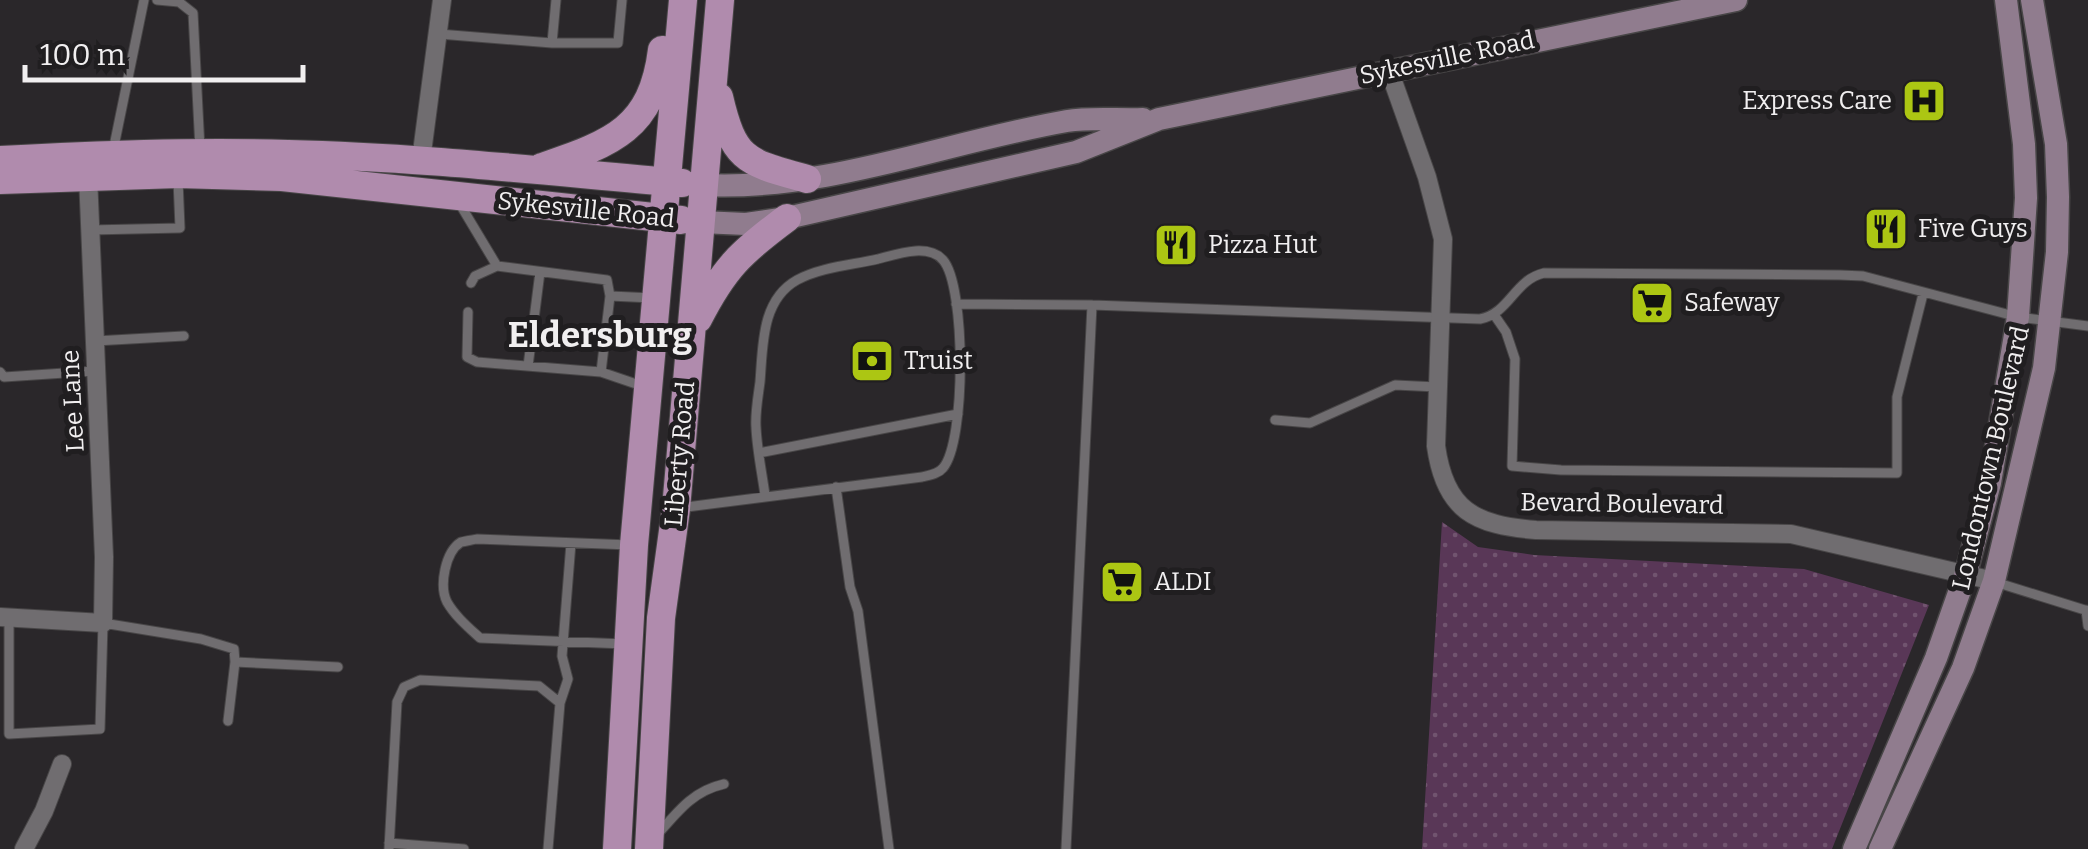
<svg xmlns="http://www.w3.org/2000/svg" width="2088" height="849" font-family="Bitter,serif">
	<defs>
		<pattern id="grass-dots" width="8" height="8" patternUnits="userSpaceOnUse" patternTransform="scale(2.5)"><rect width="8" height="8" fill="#593757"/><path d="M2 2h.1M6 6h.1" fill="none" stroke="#71546f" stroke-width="1.8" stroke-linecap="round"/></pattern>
	</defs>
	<rect width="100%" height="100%" fill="#2a272a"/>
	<path fill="url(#grass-dots)" d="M1442 522 1478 547 1534 555 1804 569 1929 605 1832 849H1422Z"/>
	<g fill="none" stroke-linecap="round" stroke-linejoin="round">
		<defs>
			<path id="lane" d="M157 0 179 2 193 13 200 149
				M439 34 552 43H618L622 0
				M552 43 556 0
				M113 151 144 0
				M458 201 497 266 607 280 610 296
				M90 230 180 228 178 180
				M471 283 475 276 497 266
				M956 304 1092 305 1480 319C1510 313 1514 280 1544 273L1840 275 1863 276 2018 317 2088 326
				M468 312 467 357 477 362 601 372 645 387
				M1495 316 1506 332 1515 359 1512 466 1561 470 1897 473V397L1923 294
				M95 341 184 336
				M528 366 540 272
				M0 372 4 377 95 371
				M601 372 610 296 653 298
				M1275 420 1310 423 1395 385 1437 387
				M759 453 958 414
				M836 487 850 587 858 611 889 849
				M679 508 922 477C930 475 938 474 943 468 966 442 966 286 943 260 928 243 897 254 878 259 852 265 821 267 797 280 761 300 763 346 760 382 758 397 755 413 756 427 757 450 762 473 765 495
				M1995 582 2088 611
				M2086 610 2088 626
				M9 617V734L100 729 103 623 201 639 234 649 235 662 228 721
				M625 644 480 638C468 627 455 616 447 602 439 586 445 552 461 542 462 542 476 539 477 539L630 545
				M235 662 338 667
				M658 834C678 811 693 791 724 784
				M389 843 464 849
				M389 849 397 702 404 687 420 680 539 686 560 703
				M548 849 560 703 568 679 562 656 571 543
				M1066 849 1092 305"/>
			<path id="street" d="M1389 70 1427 177 1443 239 1436 446C1445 511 1475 525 1536 530L1791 534 1994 581
				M421 160 442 0
				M0 617 103 623 104 557 88 176
				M24 849 44 811 62 764"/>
			<path id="secondary" d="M704 185C827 191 946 142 1067 121 1091 117 1118 120 1143 119
				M701 222 746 224 787 218 1076 152 1159 119 1736 0
				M1854 849 1936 658 1966 573 1990 483 2018 317 2026 198 2024 144 2006 0
				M1880 849 1963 668 1994 581 2044 368 2057 252 2058 197 2056 144 2032 0"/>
			<path id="primary" d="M719 97C734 162 747 162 807 179
				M0 160C96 155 192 151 288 154 420 157 551 172 682 183
				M542 167C611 143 652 130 662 50
				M0 180 178 174 282 177 681 220
				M698 319C724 268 741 252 787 218
				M617 849 634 545 683 0
				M649 849 661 618 676 509 720 0"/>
		</defs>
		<use href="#lane" stroke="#484647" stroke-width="11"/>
		<use href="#street" stroke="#484647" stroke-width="20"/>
		<use href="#secondary" stroke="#484647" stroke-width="25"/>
		<use href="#primary" stroke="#484647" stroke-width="30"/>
		<use href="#lane" stroke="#706d70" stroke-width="9"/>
		<use href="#street" stroke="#706d70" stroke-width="18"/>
		<use href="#secondary" stroke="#907c8e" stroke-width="22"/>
		<use href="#primary" stroke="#b08bad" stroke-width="28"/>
	</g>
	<defs>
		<symbol id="hospital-square" viewBox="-11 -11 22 22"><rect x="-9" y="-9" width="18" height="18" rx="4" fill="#acc613" stroke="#201e20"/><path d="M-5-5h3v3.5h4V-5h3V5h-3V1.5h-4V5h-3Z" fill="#111"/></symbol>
		<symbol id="restaurant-square" viewBox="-11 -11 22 22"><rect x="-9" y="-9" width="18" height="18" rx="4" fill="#acc613" stroke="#201e20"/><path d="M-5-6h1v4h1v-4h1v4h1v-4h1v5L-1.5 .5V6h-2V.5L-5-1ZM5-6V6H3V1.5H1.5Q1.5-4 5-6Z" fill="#111"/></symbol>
		<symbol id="supermarket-square" viewBox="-11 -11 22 22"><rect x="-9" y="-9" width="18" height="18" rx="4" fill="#acc613" stroke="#201e20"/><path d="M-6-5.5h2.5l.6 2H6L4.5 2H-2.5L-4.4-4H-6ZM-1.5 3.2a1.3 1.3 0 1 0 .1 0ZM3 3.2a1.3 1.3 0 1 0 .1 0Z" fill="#111"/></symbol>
		<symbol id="bank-square" viewBox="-11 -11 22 22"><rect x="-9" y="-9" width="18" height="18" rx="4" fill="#acc613" stroke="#201e20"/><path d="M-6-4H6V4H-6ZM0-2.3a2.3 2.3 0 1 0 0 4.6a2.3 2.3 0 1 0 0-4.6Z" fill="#111"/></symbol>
	</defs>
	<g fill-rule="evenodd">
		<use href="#hospital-square" x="1899" y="76" width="50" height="50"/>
		<use href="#restaurant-square" x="1861" y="204" width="50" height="50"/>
		<use href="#restaurant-square" x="1151" y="220" width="50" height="50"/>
		<use href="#supermarket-square" x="1627" y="278" width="50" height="50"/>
		<use href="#bank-square" x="847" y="336" width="50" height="50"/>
		<use href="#supermarket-square" x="1097" y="557" width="50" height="50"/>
	</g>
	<g text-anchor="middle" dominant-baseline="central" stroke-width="10" stroke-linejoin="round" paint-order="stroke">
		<g font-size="25" fill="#f1eff0" stroke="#201e20">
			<text transform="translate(1447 58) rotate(-12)">Sykesville Road</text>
			<text transform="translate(586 210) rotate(6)">Sykesville Road</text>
			<text transform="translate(73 401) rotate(-93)">Lee Lane</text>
			<text transform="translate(680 454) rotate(-85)">Liberty Road</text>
			<text transform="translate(1991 458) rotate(-77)">Londontown Boulevard</text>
			<text transform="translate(1622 504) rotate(1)">Bevard Boulevard</text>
		</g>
		<g font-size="25" fill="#f1eff0" stroke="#201e20" text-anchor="start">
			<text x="1892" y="101" text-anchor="end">Express Care</text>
			<text x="1918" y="229">Five Guys</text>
			<text x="1208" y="245">Pizza Hut</text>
			<text x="1684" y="303">Safeway</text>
			<text x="904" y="361">Truist</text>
			<text x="1154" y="582">ALDI</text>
		</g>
		<g font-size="35" font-weight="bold" fill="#f1eff0" stroke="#201e20">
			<text x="600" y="335">Eldersburg</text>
		</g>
	</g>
	<path d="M25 65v15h278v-15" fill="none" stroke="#f1eff0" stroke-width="5"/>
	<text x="40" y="65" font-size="30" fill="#f1eff0" stroke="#201e20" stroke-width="8" paint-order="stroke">100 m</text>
</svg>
